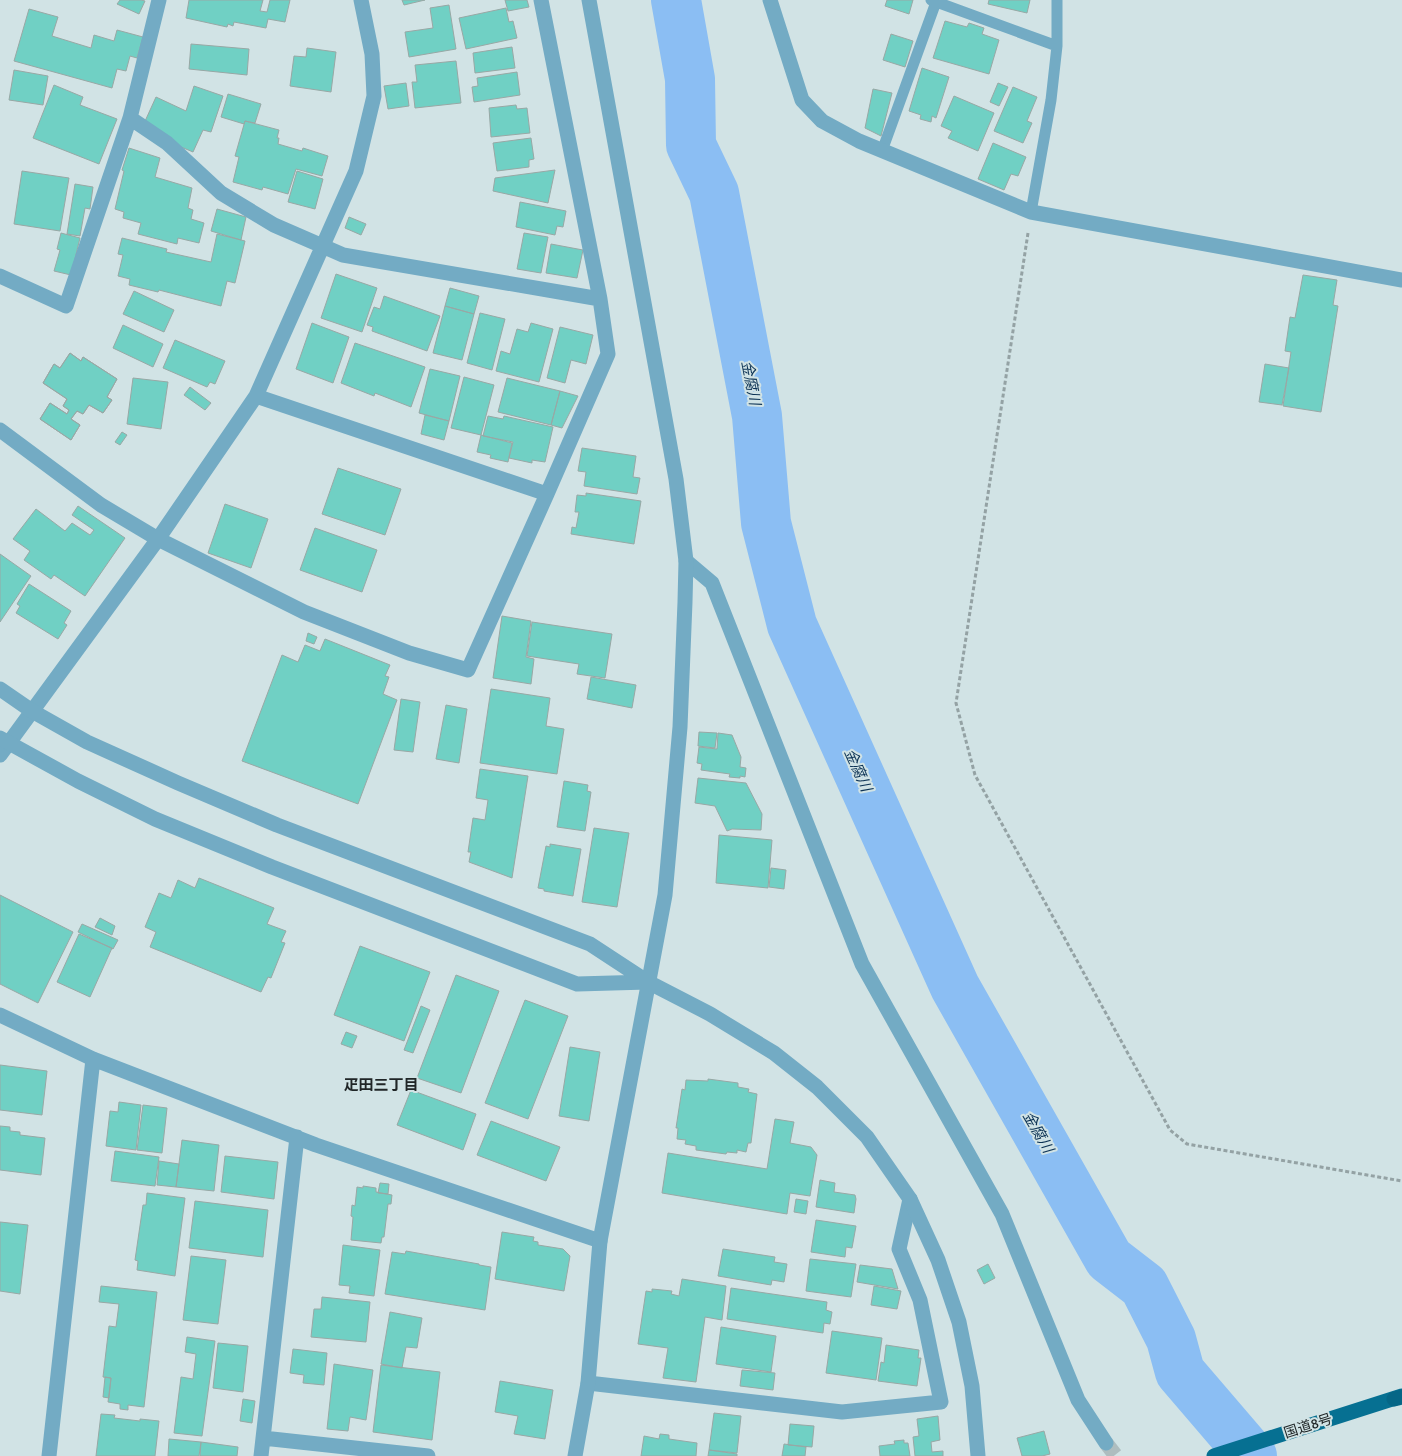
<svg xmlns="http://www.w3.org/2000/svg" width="1402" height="1456" font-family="Signika,'Noto Sans JP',sans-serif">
	<rect width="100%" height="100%" fill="#d1e3e5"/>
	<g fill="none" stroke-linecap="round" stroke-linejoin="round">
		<path stroke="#8bbef3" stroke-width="50" d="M676 0 690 79 691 145 714 193 757 416 766 523 792 625 955 987 1109 1259 1144 1286 1171 1339 1180 1372 1252 1456"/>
	</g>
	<path fill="#70d0c4" stroke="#98a8a5" d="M120 0H141L145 1 139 14 117 4Z
		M189 0H263L260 11 267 12 270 0H290L285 22 268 19 266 28 234 22 233 26 228 24 227 27 186 18Z
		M402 0H425L404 5Z
		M505 0H527L529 7 508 11Z
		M887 0H913L909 14 885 6Z
		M989 0H1030L1027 13 988 4Z
		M449 5 456 49 409 57 405 32 433 28 430 8Z
		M506 8 509 22 513 21 517 38 466 49 459 18Z
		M29 9 58 17 52 36 91 48 94 35 114 41 117 30 143 37 137 58 130 56 126 71 117 69 112 88 14 61Z
		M945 21 967 27 969 23 984 28 982 34 999 40 989 74 933 58Z
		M891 34 913 41 905 67 883 60Z
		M191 44 249 49 247 75 189 69Z
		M512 47 515 68 475 73 473 53Z
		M307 48 336 52 331 92 290 86 294 56 306 57Z
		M456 61 461 103 415 108 412 82H417L415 65Z
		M922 68 949 77 936 118 932 116 931 122 920 119 921 115 909 111Z
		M14 70 48 76 43 105 9 100Z
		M517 72 520 95 474 102 472 87 478 86 477 78Z
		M406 83 409 106 388 109 384 86Z
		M998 83 1008 87 999 106 990 102Z
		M54 85 83 97 80 105 117 119 99 164 33 138Z
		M194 86 223 96 211 132 203 130 193 152 141 130 156 97 186 111Z
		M1013 87 1037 97 1027 121 1032 123 1023 143 994 131Z
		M873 89 892 93 881 136 865 128Z
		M228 94 261 104 255 123 245 121 244 124 221 117Z
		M954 96 994 113 978 151 948 138 952 131 941 126Z
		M516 105 517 109 527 108 530 133 491 137 489 108Z
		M245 121 279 130 277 138H279L278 144 302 151 303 148 328 156 322 176 296 169 288 194 263 187 262 190 233 182 239 157 235 156Z
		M531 138 534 159 529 160V167L497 171 493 143Z
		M993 143 1026 157 1018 176 1011 174 1004 190 978 179Z
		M129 148 160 158 155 177 192 188 188 208 193 210 191 219 204 223 199 243 178 238 177 244 138 234 141 223 123 218 124 212 115 209 124 171 122 170Z
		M555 170 548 203 493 191 495 178Z
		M22 171 69 178 60 231 14 224Z
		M297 171 323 179 315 209 288 202Z
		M75 184 93 187 90 209 85 208 80 236 67 234Z
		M520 202 566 211 563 227 557 226 555 235 516 227Z
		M217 209 246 217 241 240 211 231Z
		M349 217 366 224 361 235 345 228Z
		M61 233 80 238 71 275 54 271 60 250 57 249Z
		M524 233 548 237 541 273 517 269Z
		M217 234 245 241 235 283 227 281 221 306 159 290 158 292 129 285 130 279 118 276 123 255 118 254 122 238 167 249 166 252 211 262Z
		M551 244 583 250 577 278 546 273Z
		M336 274 377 288 362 332 321 318Z
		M1303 275 1337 280 1333 305 1338 306 1321 412 1283 406 1291 352 1285 351 1290 317 1295 318Z
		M450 288 479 296 474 314 445 306Z
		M134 291 174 310 164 332 123 314Z
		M384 296 440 316 427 351 372 331 373 327 367 325 374 307 380 309Z
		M445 306 474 314 462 360 433 353Z
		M480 313 505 319 492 370 467 363Z
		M312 323 349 337 333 383 296 369Z
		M531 323 553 329 539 382 496 371 501 351 510 354 517 329 528 332Z
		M123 325 163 344 153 367 113 348Z
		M560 327 593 335 586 364 571 360 565 383 547 378Z
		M175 340 225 361 215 384 210 382 207 387 163 368Z
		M355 343 425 367 411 407 375 393 374 396 341 383Z
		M70 353 81 361 83 357 117 379 107 397 112 400 103 413 89 405 83 414 77 411 71 419 80 425 71 440 40 419 50 403 67 414 69 410 63 406 67 399 43 383 54 364 60 368Z
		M70 353 81 361 83 357 117 379 107 397 112 400 103 413 89 405 83 414 77 411 71 419 80 425 71 440 40 419 50 403 67 414 69 410 63 406 67 399 43 383 54 364 60 368Z
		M1265 364 1289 368 1282 405 1259 402Z
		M430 369 460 376 449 421 419 413Z
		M464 377 494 385 481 435 451 428Z
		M133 378 168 382 161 429 127 424Z
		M507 378 560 391 551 425 498 412Z
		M190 387 211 403 205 410 184 395Z
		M560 391 578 396 562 428 551 425Z
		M425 415 449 421 444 440 421 434Z
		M488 416 503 419 504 416 553 427 545 462 532 460V463L509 458 513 442 483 436Z
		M122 432 127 435 120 445 115 442Z
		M481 435 512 443 508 462 490 458 491 455 477 452Z
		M582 448 636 456 633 477 640 478 637 494 584 486 586 472 578 471Z
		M338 468 401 489 385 535 322 514Z
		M586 493 641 501 634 544 571 534 572 527 576 528 579 512H575L577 495 586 496Z
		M225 504 268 519 251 568 208 553Z
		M78 506 125 538 85 596 54 575 51 579 24 560 30 551 13 539 36 509 65 531 72 523 90 535 94 530 72 515Z
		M315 528 377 550 362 592 300 570Z
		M0 554 31 576 0 622Z
		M29 584 71 611 64 623 67 625 58 639 16 613 20 606 17 604Z
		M502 616 531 621 526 657 534 659 531 684 493 678Z
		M532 622 612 634 605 678 577 674 579 664 527 656Z
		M308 633 317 637 314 644 306 641Z
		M325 639 390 665 385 676 389 677 383 694 397 700 358 804 242 761 282 655 298 662 305 645 320 651Z
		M591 677 636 685 632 708 587 699Z
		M491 689 550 698 546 726 564 729 557 774 480 763Z
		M401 699 420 702 413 752 394 750Z
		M446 705 467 709 459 763 436 759Z
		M699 732 717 733 715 748 698 746Z
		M718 733 732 735 741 757 740 767 746 768 745 777 740 776V778L729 777 730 774 701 770 702 764 697 763 699 747 717 749Z
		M480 769 528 776 512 878 469 862 471 852H468L473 818 485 820 488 800 476 798Z
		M698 778 746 783 762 814 761 830 732 829 727 831 715 806 695 803Z
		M564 781 588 785 587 791 591 792 585 831 557 827Z
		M594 828 629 833 617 907 582 902Z
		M719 835 772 840 768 888 716 883Z
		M550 844 581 849 573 896 544 891V889L538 888 546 846 550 847Z
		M771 868 786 870 784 889 769 887Z
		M199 878 274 908 267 924 286 931 281 942 285 943 271 978 268 977 261 992 150 947 156 932 145 927 159 893 171 898 178 880 195 888Z
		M0 895 73 932 38 1003 0 984Z
		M100 918 115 926 112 935 95 927Z
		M82 924 118 940 113 949 78 932Z
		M79 934 112 948 90 997 57 982Z
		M360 946 430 972 404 1041 334 1015Z
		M456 975 499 991 461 1093 417 1078Z
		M525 1000 568 1016 528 1119 485 1103Z
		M421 1006 430 1010 413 1053 404 1050Z
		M346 1032 357 1036 352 1048 341 1044Z
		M570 1047 600 1052 589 1121 559 1116Z
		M0 1065 47 1071 42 1115 0 1110Z
		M708 1079 738 1083V1087L749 1089 748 1092 757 1094 751 1143H748L746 1152 737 1150V1153L727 1152 726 1154 696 1150V1146L685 1144 686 1140 677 1139 678 1128H676L682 1089 685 1090 686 1080 708 1081Z
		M411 1090 476 1114 463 1150 397 1125Z
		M119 1102 141 1105 136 1150 106 1146 110 1111 118 1112Z
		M143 1105 167 1108 162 1153 137 1150Z
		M775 1119 794 1122 790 1143 811 1147 817 1155 810 1196 790 1193 787 1214 662 1193 668 1153 767 1169Z
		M491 1121 560 1147 546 1181 477 1155Z
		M0 1126 10 1127V1131L20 1132V1135L45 1138 41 1175 0 1170Z
		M182 1140 219 1145 214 1191 176 1187Z
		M115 1151 159 1157 155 1186 111 1181Z
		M225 1156 278 1162 274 1199 221 1192Z
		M159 1161 179 1164 176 1187 157 1185Z
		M820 1180 835 1183 834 1192 855 1195 856 1199 854 1213 816 1207Z
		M380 1183 389 1184 388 1194 378 1193Z
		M363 1186 376 1188V1192L392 1195 391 1204H388L384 1237H382L381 1243 351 1240 353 1217 351 1216 352 1205 355 1206 357 1187 363 1188Z
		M147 1193 185 1198 175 1276 137 1270 138 1261 135 1260 143 1205H146Z
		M796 1199 808 1201 806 1214 794 1212Z
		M195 1201 268 1210 263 1257 189 1248Z
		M816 1220 856 1226 852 1248 846 1247 845 1257 811 1252Z
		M0 1222 28 1225 20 1294 0 1291Z
		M502 1232 534 1237 533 1241 538 1242V1245L563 1249 570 1256 564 1291 495 1279Z
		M343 1245 380 1250 374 1296 349 1293 350 1286 339 1285Z
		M723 1249 775 1257 774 1262 787 1264 784 1282 772 1280 771 1285 718 1276Z
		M406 1251 479 1264V1265L491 1267 485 1310 385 1294 392 1252 405 1254Z
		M191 1256 226 1260 218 1324 183 1320Z
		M810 1259 856 1264 851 1297 806 1291Z
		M988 1264 995 1278 984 1284 977 1270Z
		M860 1265 892 1269 898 1289 857 1282Z
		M682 1279 726 1286 722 1320 705 1317 696 1382 663 1378 668 1348 638 1344 646 1291 652 1292V1289L672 1291 671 1294 679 1296Z
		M101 1286 157 1292 144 1407 128 1405V1410L120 1409V1404L108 1402 111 1378 103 1377 109 1326 116 1327 119 1304 99 1302Z
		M874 1286 901 1291 897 1309 871 1305Z
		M731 1288 827 1302 826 1310 832 1312 830 1324 824 1323 823 1333 727 1319Z
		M322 1297 370 1302 366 1342 311 1337 314 1309H321Z
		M390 1312 422 1318 417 1348 406 1347 402 1368 381 1364Z
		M721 1327 776 1336 771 1372 716 1364Z
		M832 1331 882 1338 876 1380 826 1373Z
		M187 1337 215 1341 202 1436 174 1433 181 1377 193 1379 196 1354 185 1352Z
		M218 1343 248 1346 243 1392 213 1388Z
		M886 1345 919 1350 918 1358H921L917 1386 878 1381 881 1362 884 1363Z
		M293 1349 327 1353 324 1385 303 1383 304 1375 290 1373Z
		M334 1364 373 1370 366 1420 350 1417 348 1431 327 1429Z
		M381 1365 440 1372 432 1440 373 1432Z
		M742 1370 775 1373 773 1390 740 1386Z
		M105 1377 111 1378 109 1398 103 1397Z
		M500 1381 553 1390 545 1439 514 1434 518 1416 495 1412Z
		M243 1399 255 1401 252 1423 240 1421Z
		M714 1413 741 1416 737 1453 709 1450Z
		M101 1414 115 1415 114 1418 140 1421V1419L159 1421 155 1456H96Z
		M938 1416 940 1440 931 1442 932 1452 943 1451V1456H915L913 1437 919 1436 917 1419Z
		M790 1424 814 1426 812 1447 788 1445Z
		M1044 1431 1050 1454 1042 1456H1022L1017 1438Z
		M660 1434 669 1435V1439L697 1443 696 1456H641L644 1436 659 1439Z
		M169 1439 201 1442 199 1456H168Z
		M904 1440V1443H908L910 1456H880L879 1446 895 1444 894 1441Z
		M201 1442 238 1447 237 1456H200Z
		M784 1444 806 1447 805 1456H782Z
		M709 1450 737 1454V1456H708Z"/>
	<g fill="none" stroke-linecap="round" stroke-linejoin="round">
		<path stroke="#aebdbf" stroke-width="15" stroke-dasharray="15 8" stroke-linecap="butt" d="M1106 1443 1116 1456"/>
		<path stroke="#94a2a4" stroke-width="3" stroke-dasharray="4 2.5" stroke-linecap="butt" d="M1028 233 956 703 975 775 1170 1130 1187 1144 1402 1181"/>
		<path stroke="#73abc4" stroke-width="11" d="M931 0 1057 46
			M882 151 936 2
			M1031 212 1051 100 1057 46V0"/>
		<path stroke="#73abc4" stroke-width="15" d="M770 0 802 100 822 121 859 141 1031 212 1402 280
			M130 118 167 143 221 193 274 225 343 255 600 299
			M0 276 66 306 130 118 159 0
			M256 396 547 494
			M0 430 101 505 158 539 304 612 409 653 468 670 547 494 608 354 600 299 541 0
			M686 561 712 583 862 964 1002 1214 1078 1400 1106 1443
			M0 755 158 539 256 396 356 171 374 96 372 54 361 0
			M0 1015 93 1059 316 1145 600 1241
			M588 1383 842 1412 941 1402 920 1300 899 1249 910 1199
			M263 1438 428 1456
			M49 1456 93 1059
			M261 1456 297 1137"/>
		<path stroke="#73abc4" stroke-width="15" d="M0 689 32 711 87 742 178 783 277 825 590 944 648 982 710 1014 774 1053 817 1087 867 1137 910 1199 938 1260 959 1322 972 1386 978 1456
			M0 738 78 781 155 819 272 867 577 984 648 982
			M575 1456 588 1383 600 1241 665 895 680 727 685 602 686 561 676 479 589 0"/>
		<path stroke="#067092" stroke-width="15" d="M1214 1456 1402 1396"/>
		<path stroke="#056686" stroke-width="15" d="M1394 1399 1402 1397"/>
	</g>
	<g text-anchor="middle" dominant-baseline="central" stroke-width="4" stroke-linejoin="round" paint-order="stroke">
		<g font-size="14" fill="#202627" stroke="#d1e3e5">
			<text transform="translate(1308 1426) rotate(-18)">国道8号</text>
		</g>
		<g font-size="15" font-style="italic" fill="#0c3254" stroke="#d1e3e5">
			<text transform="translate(751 383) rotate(79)">金腐川</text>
			<text transform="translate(858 770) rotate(66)">金腐川</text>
			<text transform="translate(1038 1132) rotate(60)">金腐川</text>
		</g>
		<g font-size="15" font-weight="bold" fill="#202627" stroke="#d1e3e5">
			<text x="381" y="1085">疋田三丁目</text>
		</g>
	</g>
</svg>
